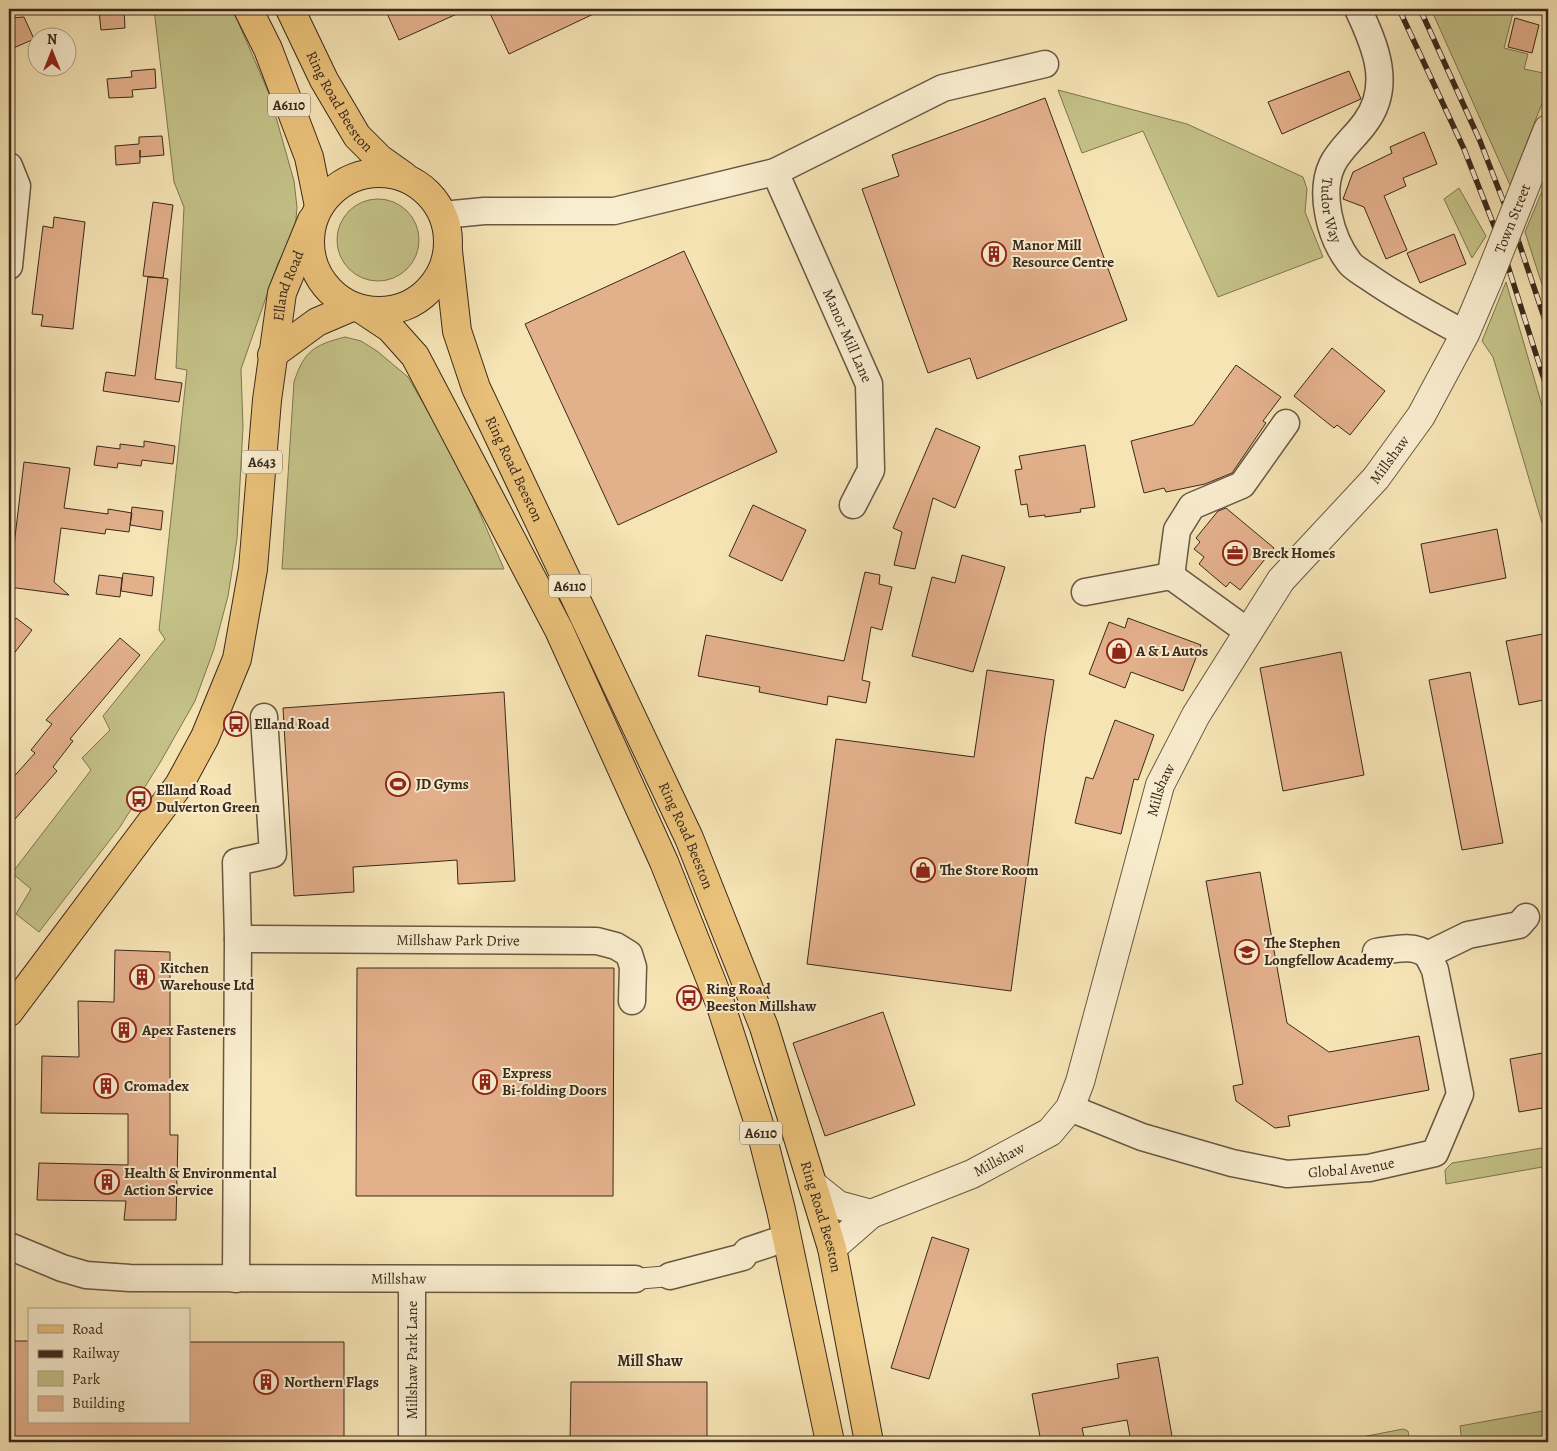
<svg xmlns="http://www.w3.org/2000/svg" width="1557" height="1451" font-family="Alegreya,serif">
	<rect width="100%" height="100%" fill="#f6e4b5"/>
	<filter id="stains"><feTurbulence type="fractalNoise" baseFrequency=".004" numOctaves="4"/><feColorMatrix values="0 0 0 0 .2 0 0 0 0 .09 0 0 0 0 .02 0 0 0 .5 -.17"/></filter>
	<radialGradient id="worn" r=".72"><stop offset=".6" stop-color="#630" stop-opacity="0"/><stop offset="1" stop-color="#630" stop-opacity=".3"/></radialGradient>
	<path fill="#c4c288" stroke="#7e7652" d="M154 9H230L236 17 270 96 294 181 297 207 295 232 278 263 241 369 243 427 237 539 228 596 214 649 195 701 161 761 120 827 39 932 16 914 31 889 12 873 91 770 82 758 110 730 103 716 165 639 159 630 187 370 176 368 184 207 174 182Z
		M1431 9H1514L1504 48 1528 54 1524 69 1548 74V88L1510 185Z
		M1058 90 1187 124 1303 177 1307 189 1305 212 1323 257 1218 297 1143 131 1082 153Z
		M1548 177V303L1525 232Z
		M1459 188 1486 236 1472 258 1444 199Z
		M337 240a41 41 0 1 1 82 0a41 41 0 1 1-82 0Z
		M1506 282 1548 426V543L1493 357 1482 341Z
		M345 337 361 341 377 351 408 377 459 465 504 569H282L294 382C304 351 314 345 345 337Z
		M1548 1147V1166L1446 1184 1445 1170 1452 1163Z
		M1548 1410V1442H1462L1460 1426Z
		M1403 1429 1408 1431 1410 1442H1336Z"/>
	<path fill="#e3b08c" stroke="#39291c" d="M124 9 125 28 101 30 99 11Z
		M385 9H468L399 40Z
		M488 9H604L509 54Z
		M24 17 34 39 9 50V18Z
		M1515 18 1539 25 1532 53 1508 47Z
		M155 69 156 88 132 90 133 97 109 98 107 79 132 77 131 71Z
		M1349 71 1361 99 1282 134 1268 102Z
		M1045 98 1127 320 977 379 970 358 928 373 862 189 899 176 892 155Z
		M1424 132 1437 164 1403 178 1406 186 1384 196 1407 250 1386 259 1364 207 1343 199 1353 172 1392 153 1390 147Z
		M162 136 164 155 140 157V150V163L116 165 115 146 139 144V137Z
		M153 202 173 205 163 278 168 279 155 379 182 383 179 402 103 391 106 372 135 376 148 277 163 278 143 276Z
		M54 217 85 222 73 329 41 326 43 315 32 314 43 226 53 228Z
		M1454 234 1466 264 1420 283 1407 253Z
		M684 251 777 452 618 525 525 324Z
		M1332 348 1385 391 1350 435 1337 425 1334 428 1294 396Z
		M1236 365 1281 397 1263 421 1266 423 1232 473 1205 484 1166 492 1164 488 1144 493 1131 441 1193 425Z
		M936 428 980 447 955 508 933 498 915 569 894 565 902 532 893 528Z
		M144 441 175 446 173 464 142 460 141 466 118 463 117 468 94 465 97 446 120 449V444L144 447Z
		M1085 445 1095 507 1080 509 1081 512 1045 517V515L1029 517 1027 504 1021 505 1015 470 1022 469 1019 456Z
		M24 462 70 468 64 508 108 514V509L132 513 129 532 106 529 105 534 61 528 54 582 69 595 9 587Z
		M753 505 806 530 782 581 729 556Z
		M132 507 163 511 161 530 130 525Z
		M1226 508 1274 548 1240 590 1230 582 1226 587 1199 564 1204 557 1194 549 1200 542 1196 538 1218 511Z
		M1497 529 1506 578 1430 593 1421 544Z
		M962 555 1005 567 973 672 912 656 932 577 955 583Z
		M865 572 880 575 879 584 892 587 882 630 871 627 862 680 870 682 866 703 828 696 827 705 759 692 760 687 698 676 706 635 844 661Z
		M123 573 154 577 152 596 121 591Z
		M99 575 122 578 120 597 96 594Z
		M16 618 32 630 9 660V628Z
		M1128 618 1201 645 1183 691 1131 672 1125 688 1089 674 1109 622 1125 628Z
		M1548 633V699L1519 705 1506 641Z
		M120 638 140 655 70 739 73 741 53 767 57 771 9 826V782L35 753 31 750 52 724 46 720Z
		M1341 652 1364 775 1283 791 1260 668Z
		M987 670 1054 680 1045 736 1011 991 807 964 836 739 974 757Z
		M1470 672 1503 843 1462 850 1429 680Z
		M504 692 515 881 458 884 457 860 430 862 353 867 354 892 294 896 283 708Z
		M1115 720 1154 735 1138 780 1134 779 1121 834 1075 823 1086 777 1093 779Z
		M1260 872 1287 1023 1329 1052 1419 1036 1429 1090 1288 1116 1290 1126 1275 1128 1236 1101 1233 1086 1243 1084 1206 881Z
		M115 950 170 952V1135H178L176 1220H124L126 1201 37 1200 39 1163 128 1165V1114L41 1113 42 1056 79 1057 78 1001 114 1002Z
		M357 968H614L613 1196H356Z
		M883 1012 915 1105 825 1136 793 1043Z
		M1548 1052V1107L1519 1112 1510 1059Z
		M932 1237 969 1249 929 1379 891 1368Z
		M9 1341H29V1422H189V1342H344V1442H9Z
		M1158 1357 1173 1442H1131L1127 1420 1082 1428 1085 1442H1041L1032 1394 1119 1378 1117 1364Z
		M571 1382H707V1442H570Z"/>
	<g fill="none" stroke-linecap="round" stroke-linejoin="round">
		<defs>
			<path id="pedestrian" d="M635 1279 670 1276"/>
			<g id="minor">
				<path id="s1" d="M1358 9C1375 45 1393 86 1365 123 1355 137 1339 150 1332 165 1319 193 1330 237 1349 262 1353 268 1363 273 1370 278 1400 299 1432 316 1465 334"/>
				<path d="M9 166 17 186 9 266"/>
				<path id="s2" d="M775 172 869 384 871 470 853 505"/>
				<path d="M443 215 484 211H614L775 172 943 88 1045 64"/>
				<path d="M1171 576 1177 530 1192 506 1242 485 1286 423"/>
				<path d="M1085 592 1171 576 1247 631"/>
				<path id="s3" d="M238 939 597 941 616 946 629 954 633 967 632 1001"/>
				<path d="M1427 955 1468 935 1519 925 1526 917"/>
				<path id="s4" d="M1070 1108 1142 1137 1232 1163 1287 1174 1369 1168 1435 1153 1460 1094 1435 970C1433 966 1430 959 1427 955 1414 943 1391 950 1376 952"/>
				<path id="s5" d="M9 1246 62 1268 86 1275 130 1278 635 1279"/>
				<path d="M670 1276 743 1257 747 1251 786 1238"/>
				<path d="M236 1279 238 939 236 862 273 854 264 717"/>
				<path d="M412 1442V1279"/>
			</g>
			<g id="tertiary">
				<path d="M1536 159 1548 129"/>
				<path d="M813 1185 838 1205 871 1214"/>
				<path id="s6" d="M832 1248 871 1214 972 1174 1050 1132 1070 1108 1080 1082 1160 785 1196 715 1281 580 1376 478 1421 416 1465 334 1488 280"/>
			</g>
			<g id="primary">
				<path d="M272 355 317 322 352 307"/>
				<path id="s7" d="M9 1012 179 785 205 737 237 659 253 569 267 400 282 293 312 220"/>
			</g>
			<g id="trunk">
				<path d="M248 9 268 49 309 157 319 206"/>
				<path id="s8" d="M290 9 324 80 357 136 380 159 404 176"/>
				<circle cx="379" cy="242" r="69"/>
				<path id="s9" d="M448 251 457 331 476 388 689 838 764 1027 832 1248 869 1442"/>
				<path d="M363 310 390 328 415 356 559 630 664 862 720 1003 760 1127 781 1210 830 1442"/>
			</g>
		</defs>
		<use href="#pedestrian" stroke="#685842" stroke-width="22"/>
		<use href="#minor" stroke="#685842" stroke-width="29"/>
		<use href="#tertiary" stroke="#685842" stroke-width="30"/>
		<use href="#primary" stroke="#39291c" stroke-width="30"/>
		<use href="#trunk" stroke="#39291c" stroke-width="30"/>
		<use href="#pedestrian" stroke="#f9edcf" stroke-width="20"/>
		<use href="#minor" stroke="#f9edcf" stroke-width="26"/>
		<use href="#tertiary" stroke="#f9edcf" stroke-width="28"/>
		<use href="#primary" stroke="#ebc27a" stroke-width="28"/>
		<use href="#trunk" stroke="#ebc27a" stroke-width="28"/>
		<defs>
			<path id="rail" d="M1399 9 1464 149 1500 241 1548 392
				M1420 9 1480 141 1516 234 1548 329"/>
		</defs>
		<use href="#rail" stroke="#39291c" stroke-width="5.5"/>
		<use href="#rail" stroke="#f9edcf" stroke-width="4" stroke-dasharray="11" stroke-linecap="butt"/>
		<defs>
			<g id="tertiary-bridge">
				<path id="s10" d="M1488 280 1536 159"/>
			</g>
		</defs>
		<use href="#tertiary-bridge" stroke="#685842" stroke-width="30" stroke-linecap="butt"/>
		<use href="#tertiary-bridge" stroke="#f9edcf" stroke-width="28"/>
	</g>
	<defs>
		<symbol id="building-ring" viewBox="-11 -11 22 22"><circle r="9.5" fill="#f9edcf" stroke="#8f2418" stroke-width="1.5"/><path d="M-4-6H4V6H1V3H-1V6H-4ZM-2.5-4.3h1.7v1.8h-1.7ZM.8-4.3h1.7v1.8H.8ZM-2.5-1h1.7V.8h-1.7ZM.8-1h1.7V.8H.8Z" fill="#8f2418"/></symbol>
		<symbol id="office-ring" viewBox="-11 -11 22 22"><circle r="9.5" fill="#f9edcf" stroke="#8f2418" stroke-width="1.5"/><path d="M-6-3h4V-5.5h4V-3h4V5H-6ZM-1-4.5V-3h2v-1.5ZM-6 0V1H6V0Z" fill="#8f2418"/></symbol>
		<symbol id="shop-ring" viewBox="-11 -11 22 22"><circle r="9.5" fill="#f9edcf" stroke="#8f2418" stroke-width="1.5"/><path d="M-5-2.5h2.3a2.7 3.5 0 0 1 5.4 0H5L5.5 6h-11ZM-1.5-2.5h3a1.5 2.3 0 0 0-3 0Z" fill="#8f2418"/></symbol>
		<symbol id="bus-ring" viewBox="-11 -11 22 22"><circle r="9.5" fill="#f9edcf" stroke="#8f2418" stroke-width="1.5"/><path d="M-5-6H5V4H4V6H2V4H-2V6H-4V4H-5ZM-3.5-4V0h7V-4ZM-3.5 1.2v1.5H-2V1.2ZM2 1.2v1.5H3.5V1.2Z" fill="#8f2418"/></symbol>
		<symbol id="stadium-ring" viewBox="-11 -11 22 22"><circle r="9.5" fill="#f9edcf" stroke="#8f2418" stroke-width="1.5"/><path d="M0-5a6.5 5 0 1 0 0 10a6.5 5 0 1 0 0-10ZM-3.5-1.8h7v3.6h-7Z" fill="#8f2418"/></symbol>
		<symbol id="school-ring" viewBox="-11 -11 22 22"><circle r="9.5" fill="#f9edcf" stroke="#8f2418" stroke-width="1.5"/><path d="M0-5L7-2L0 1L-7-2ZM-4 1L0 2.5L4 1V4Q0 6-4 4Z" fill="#8f2418"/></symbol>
	</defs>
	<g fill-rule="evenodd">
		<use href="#building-ring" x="980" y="240" width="28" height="28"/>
		<use href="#office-ring" x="1221" y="539" width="28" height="28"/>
		<use href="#shop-ring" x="1105" y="637" width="28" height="28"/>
		<use href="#bus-ring" x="222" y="710" width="28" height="28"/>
		<use href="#stadium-ring" x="384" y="770" width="28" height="28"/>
		<use href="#bus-ring" x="125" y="785" width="28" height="28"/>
		<use href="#shop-ring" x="909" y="856" width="28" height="28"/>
		<use href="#school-ring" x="1233" y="938" width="28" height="28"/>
		<use href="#building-ring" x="128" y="963" width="28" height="28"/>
		<use href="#bus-ring" x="675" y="984" width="28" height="28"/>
		<use href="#building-ring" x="110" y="1016" width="28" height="28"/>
		<use href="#building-ring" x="471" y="1068" width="28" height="28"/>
		<use href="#building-ring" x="92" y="1072" width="28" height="28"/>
		<use href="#building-ring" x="93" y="1168" width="28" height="28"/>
		<use href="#building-ring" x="252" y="1368" width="28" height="28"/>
	</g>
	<g text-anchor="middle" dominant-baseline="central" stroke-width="4" stroke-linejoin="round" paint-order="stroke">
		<g fill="#f9edcf" stroke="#736452" stroke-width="1">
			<rect x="268" y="93.5" width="42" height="23" rx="4"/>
			<rect x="242" y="450.5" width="40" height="23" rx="4"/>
			<rect x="549" y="574.5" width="42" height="23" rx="4"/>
			<rect x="740" y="1121.5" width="42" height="23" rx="4"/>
		</g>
		<g font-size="14" font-weight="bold" fill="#39291c">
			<text x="289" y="105">A6110</text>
			<text x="262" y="462">A643</text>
			<text x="570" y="586">A6110</text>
			<text x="761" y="1133">A6110</text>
		</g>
		<g font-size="15" fill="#39291c" stroke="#f9edcf">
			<text stroke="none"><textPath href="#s8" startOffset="105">Ring Road Beeston</textPath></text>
			<text stroke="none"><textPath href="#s1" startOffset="221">Tudor Way</textPath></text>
			<text stroke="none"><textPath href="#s10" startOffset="66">Town Street</textPath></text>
			<text stroke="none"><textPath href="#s7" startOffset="800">Elland Road</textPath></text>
			<text stroke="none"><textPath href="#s2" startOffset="179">Manor Mill Lane</textPath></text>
			<text stroke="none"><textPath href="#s6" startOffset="1016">Millshaw</textPath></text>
			<text stroke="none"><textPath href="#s9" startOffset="230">Ring Road Beeston</textPath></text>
			<text stroke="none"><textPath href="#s6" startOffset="611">Millshaw</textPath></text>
			<text stroke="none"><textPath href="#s9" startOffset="635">Ring Road Beeston</textPath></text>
			<text stroke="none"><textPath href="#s3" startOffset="220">Millshaw Park Drive</textPath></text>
			<text stroke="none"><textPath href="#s6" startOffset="191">Millshaw</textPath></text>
			<text stroke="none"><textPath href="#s4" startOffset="292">Global Avenue</textPath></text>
			<text stroke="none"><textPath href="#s9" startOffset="1040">Ring Road Beeston</textPath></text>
			<text stroke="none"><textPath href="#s5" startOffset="395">Millshaw</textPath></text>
			<text transform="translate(412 1360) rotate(-90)">Millshaw Park Lane</text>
		</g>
		<g font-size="15" font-weight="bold" fill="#39291c" stroke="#f9edcf" text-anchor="start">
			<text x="1012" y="245">Manor Mill<tspan x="1012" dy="17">Resource Centre</tspan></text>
			<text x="1252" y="553">Breck Homes</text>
			<text x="1136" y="651">A &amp; L Autos</text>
			<text x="254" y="724">Elland Road</text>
			<text x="416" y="784">JD Gyms</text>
			<text x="156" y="790">Elland Road<tspan x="156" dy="17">Dulverton Green</tspan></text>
			<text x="940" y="870">The Store Room</text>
			<text x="1264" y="943">The Stephen<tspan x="1264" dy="17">Longfellow Academy</tspan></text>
			<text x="160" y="968">Kitchen<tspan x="160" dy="17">Warehouse Ltd</tspan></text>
			<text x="706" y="989">Ring Road<tspan x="706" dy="17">Beeston Millshaw</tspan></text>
			<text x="142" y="1030">Apex Fasteners</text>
			<text x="502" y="1073">Express<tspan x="502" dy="17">Bi-folding Doors</tspan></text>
			<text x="124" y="1086">Cromadex</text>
			<text x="124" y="1173">Health &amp; Environmental<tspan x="124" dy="17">Action Service</tspan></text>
			<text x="284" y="1382">Northern Flags</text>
		</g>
		<g font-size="16" font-weight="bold" fill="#39291c" stroke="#f9edcf">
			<text x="650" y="1361">Mill Shaw</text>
		</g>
	</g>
	<rect width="1557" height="1451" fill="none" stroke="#f6e4b5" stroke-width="30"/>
	<rect x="10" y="10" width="1537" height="1431" fill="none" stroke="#39291c" stroke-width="2.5"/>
	<rect x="15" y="15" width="1527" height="1421" fill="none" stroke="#39291c"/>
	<rect x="28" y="1308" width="162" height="115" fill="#f9edcf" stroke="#ac9f87"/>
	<rect x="38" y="1325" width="25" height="8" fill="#ebc27a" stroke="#ac9f87"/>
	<text x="72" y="1334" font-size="15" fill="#39291c">Road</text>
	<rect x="38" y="1350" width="25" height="8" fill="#39291c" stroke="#ac9f87"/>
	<text x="72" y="1358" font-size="15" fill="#39291c">Railway</text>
	<rect x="38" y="1371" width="25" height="15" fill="#c4c288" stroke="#ac9f87"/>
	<text x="72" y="1384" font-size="15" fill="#39291c">Park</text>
	<rect x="38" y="1396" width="25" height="15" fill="#e3b08c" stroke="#ac9f87"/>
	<text x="72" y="1408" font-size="15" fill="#39291c">Building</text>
	<g transform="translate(52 52)"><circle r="24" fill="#f9edcf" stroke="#ac9f87"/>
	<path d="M0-4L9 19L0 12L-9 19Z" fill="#8f2418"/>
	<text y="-8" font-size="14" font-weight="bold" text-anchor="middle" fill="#39291c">N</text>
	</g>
	<rect width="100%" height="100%" filter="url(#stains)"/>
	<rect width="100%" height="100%" fill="url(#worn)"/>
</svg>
